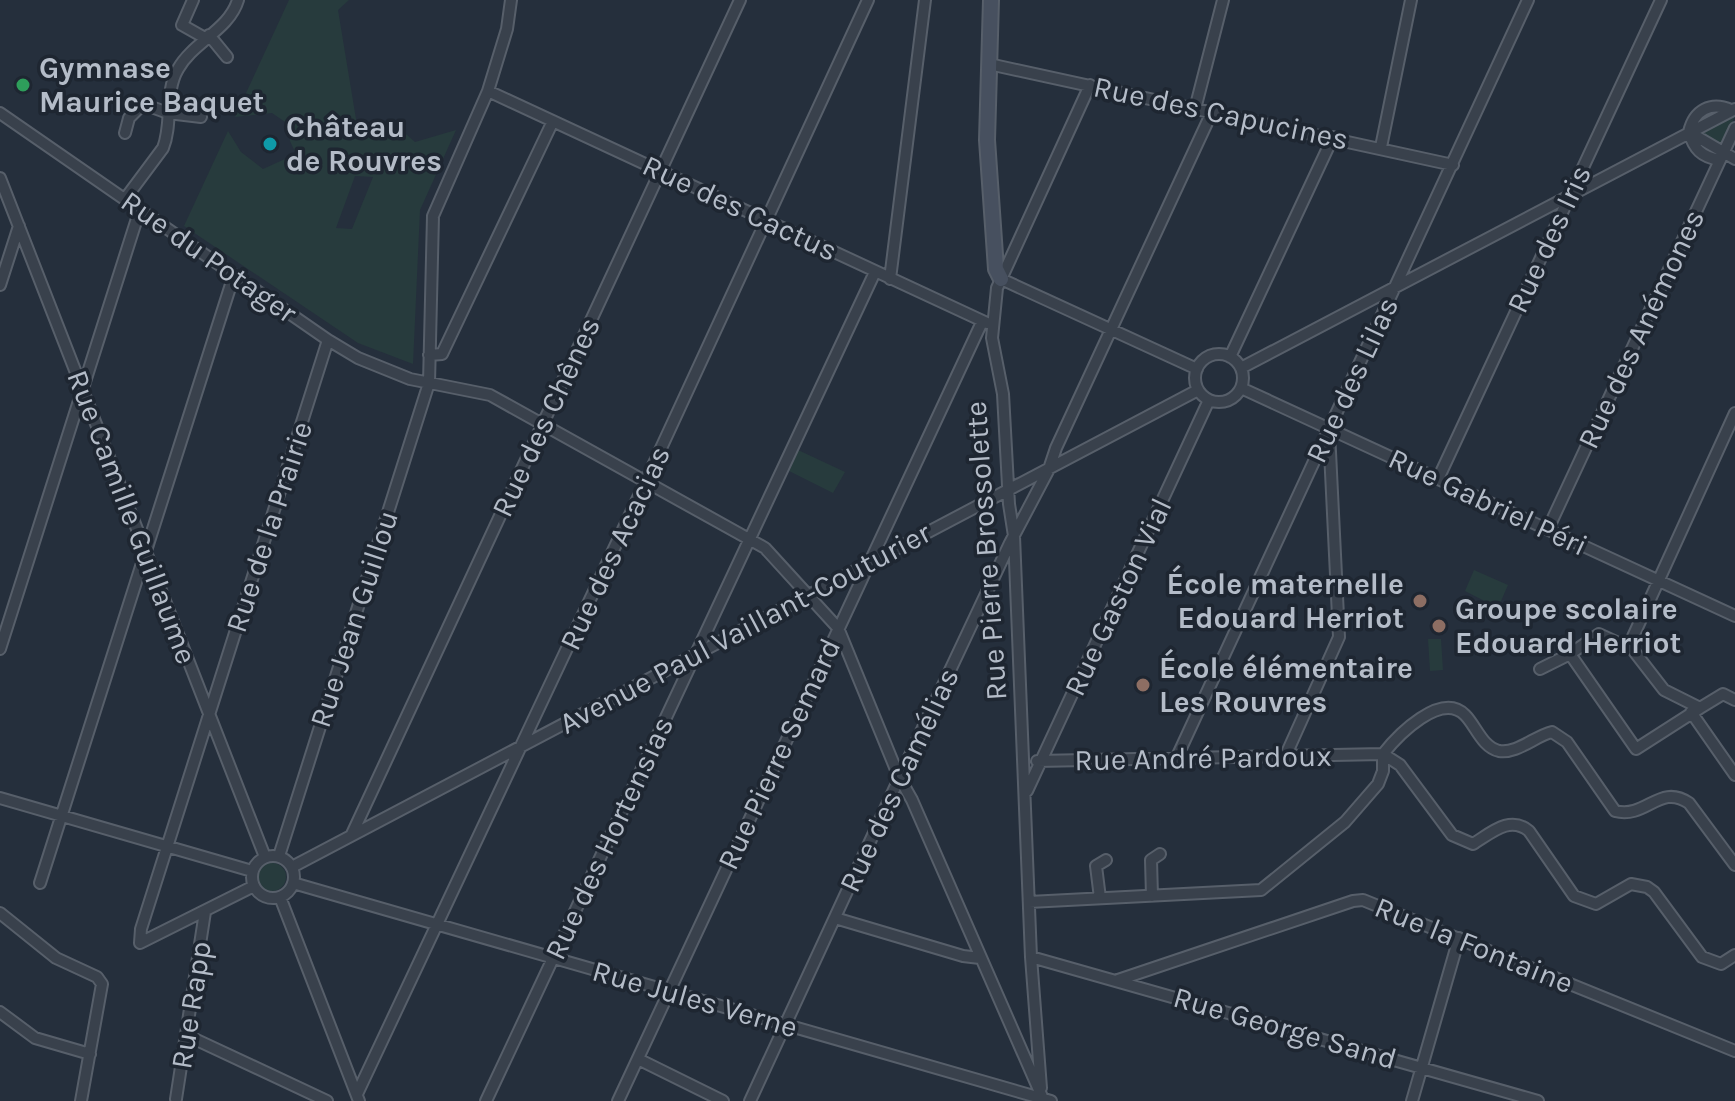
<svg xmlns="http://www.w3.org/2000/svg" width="1735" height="1101" font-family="Karla,sans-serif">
	<rect width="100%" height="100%" fill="#252f3c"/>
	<path fill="#273b3d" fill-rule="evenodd" d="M289 0H349L338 10 356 119 361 125 398 127 415 142 456 130 420 210 413 364 358 343 184 226 228 131 241 152 263 169 296 154 290 141 291 126 272 113 235 117ZM355 176 373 177 352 229 336 228Z
		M1735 116 1722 144 1700 134Z
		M798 450 845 472 833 493 789 471Z
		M1474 570 1508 585 1498 608 1465 591Z
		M1428 639H1441L1443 670 1430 671Z
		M258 877a14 14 0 1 1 28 0a14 14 0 1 1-28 0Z"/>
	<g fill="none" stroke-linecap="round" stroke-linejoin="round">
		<defs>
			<path id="street" d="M193 0 182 25 205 38
				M209 35 227 57
				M989 64 1453 165
				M488 91 987 323
				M1195 109 1223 0
				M0 113 328 340 358 358 410 379 490 395 765 548 838 628 899 777 912 800 1043 1099
				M1689 132 1735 159
				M125 133 129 118 143 104 168 113 201 117
				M1381 147 1411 0
				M1720 160C1701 157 1694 149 1689 132 1694 110 1711 101 1731 110
				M0 178 265 857
				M125 199 163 148C173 123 164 93 178 69 193 42 229 30 238 0
				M890 279 925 0
				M1001 279 1197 369
				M0 285 19 226
				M1195 378a24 24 0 1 1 48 0a24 24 0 1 1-48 0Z
				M429 355 442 354 553 121
				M1230 357 1333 137
				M1241 368 1735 109
				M1241 388 1735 616
				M1438 479 1661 0
				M1548 529 1735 128
				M1631 641 1735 413
				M0 649 140 209
				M1633 650 1664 690 1700 708 1723 694 1735 700
				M1570 654 1636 749 1700 708
				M1540 669 1570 654 1599 634 1625 646
				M1691 712 1735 775
				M1383 754 1400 765 1452 835 1473 844C1491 833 1510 815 1529 831L1574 896 1596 904 1631 884 1647 887 1654 892 1702 957 1721 964 1735 955
				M1383 754C1398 735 1441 691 1465 715 1476 726 1482 747 1499 751 1517 754 1535 736 1552 732L1567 742 1615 811C1647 819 1659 783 1689 803L1735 865
				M1285 757 1339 637 1329 431
				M1176 759 1528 0
				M1037 761 1383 754
				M1027 791 1209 400
				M0 798 252 871
				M352 834 740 0
				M252 877a21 21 0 1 1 42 0a21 21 0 1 1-42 0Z
				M279 856 429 383 433 216 488 91 507 29 511 0
				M292 867 1198 390
				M40 883 234 275
				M293 883 1051 1101
				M254 886 140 943 141 929 328 340
				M1152 896 1151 860 1160 854
				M280 897 359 1101
				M1100 898 1096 866 1106 860
				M1029 902 1261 890 1345 822 1378 784 1383 771V754
				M0 913 56 958 97 977 102 984 81 1101
				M835 918 963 956 980 958
				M1031 957 1538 1101
				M1118 980 1353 901 1363 900 1735 1051
				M0 1012 35 1038 90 1054
				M186 1035 327 1101
				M638 1059 723 1101
				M1041 1088 1031 957 1014 536 1009 504 1003 394 992 338 997 288 1090 85
				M357 1094 644 485 868 0
				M176 1099 205 912
				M486 1101 875 272
				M618 1101 982 322
				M750 1101 904 768 1010 543 1049 469 1056 448 1212 112
				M1412 1101 1459 938"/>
			<path id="secondary" d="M991 0 987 140 996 269 1001 279"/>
		</defs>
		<use href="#street" stroke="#575f6a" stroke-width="14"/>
		<use href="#secondary" stroke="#575f6a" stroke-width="18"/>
		<use href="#street" stroke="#39414c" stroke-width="10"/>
		<use href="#secondary" stroke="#47505f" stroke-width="14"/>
	</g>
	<circle fill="#2e9e5b" stroke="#1e2631" stroke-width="3" cx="23" cy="85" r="8"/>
	<circle fill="#0f9aa8" stroke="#1e2631" stroke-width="3" cx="270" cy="144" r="8"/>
	<g fill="#8d6e63" stroke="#1e2631" stroke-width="3">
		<circle cx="1420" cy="601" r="8"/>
		<circle cx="1439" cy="626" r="8"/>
		<circle cx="1143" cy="685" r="8"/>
	</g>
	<g text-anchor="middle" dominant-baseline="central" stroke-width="7" stroke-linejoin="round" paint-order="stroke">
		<g font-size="30" font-weight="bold" fill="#b4bcc8" stroke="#1e2631" text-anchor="start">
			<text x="39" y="68">Gymnase<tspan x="39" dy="34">Maurice Baquet</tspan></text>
			<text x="286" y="127">Château<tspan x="286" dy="34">de Rouvres</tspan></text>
			<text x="1404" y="584" text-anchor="end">École maternelle<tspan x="1404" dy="34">Edouard Herriot</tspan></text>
			<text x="1455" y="609">Groupe scolaire<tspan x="1455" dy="34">Edouard Herriot</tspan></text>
			<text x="1159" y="668">École élémentaire<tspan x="1159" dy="34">Les Rouvres</tspan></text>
		</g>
		<g font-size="30" fill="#b4bcc8" stroke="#1e2631">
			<text transform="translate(1221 113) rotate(12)">Rue des Capucines</text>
			<text transform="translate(740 208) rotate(25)">Rue des Cactus</text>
			<text transform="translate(1549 239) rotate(-65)">Rue des Iris</text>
			<text transform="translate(209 257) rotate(35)">Rue du Potager</text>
			<text transform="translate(1641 329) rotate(-65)">Rue des Anémones</text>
			<text transform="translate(1352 380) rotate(-65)">Rue des Lilas</text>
			<text transform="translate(546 417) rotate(-65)">Rue des Chênes</text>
			<text transform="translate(1488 502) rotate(25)">Rue Gabriel Péri</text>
			<text transform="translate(132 517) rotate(69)">Rue Camille Guillaume</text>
			<text transform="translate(269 527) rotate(-72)">Rue de la Prairie</text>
			<text transform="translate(615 548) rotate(-65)">Rue des Acacias</text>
			<text transform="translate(986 551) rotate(-94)">Rue Pierre Brossolette</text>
			<text transform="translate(1118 597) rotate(-65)">Rue Gaston Vial</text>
			<text transform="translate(354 619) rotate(-72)">Rue Jean Guillou</text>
			<text transform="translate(745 628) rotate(-28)">Avenue Paul Vaillant-Couturier</text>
			<text transform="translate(779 754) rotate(-65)">Rue Pierre Semard</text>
			<text transform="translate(1203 758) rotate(-1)">Rue André Pardoux</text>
			<text transform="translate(899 780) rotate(-65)">Rue des Camélias</text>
			<text transform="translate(609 838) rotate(-65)">Rue des Hortensias</text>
			<text transform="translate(1474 945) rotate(22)">Rue la Fontaine</text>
			<text transform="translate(695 999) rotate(16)">Rue Jules Verne</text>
			<text transform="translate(191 1005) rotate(-81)">Rue Rapp</text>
			<text transform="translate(1285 1028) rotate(16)">Rue George Sand</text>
		</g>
	</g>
</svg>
